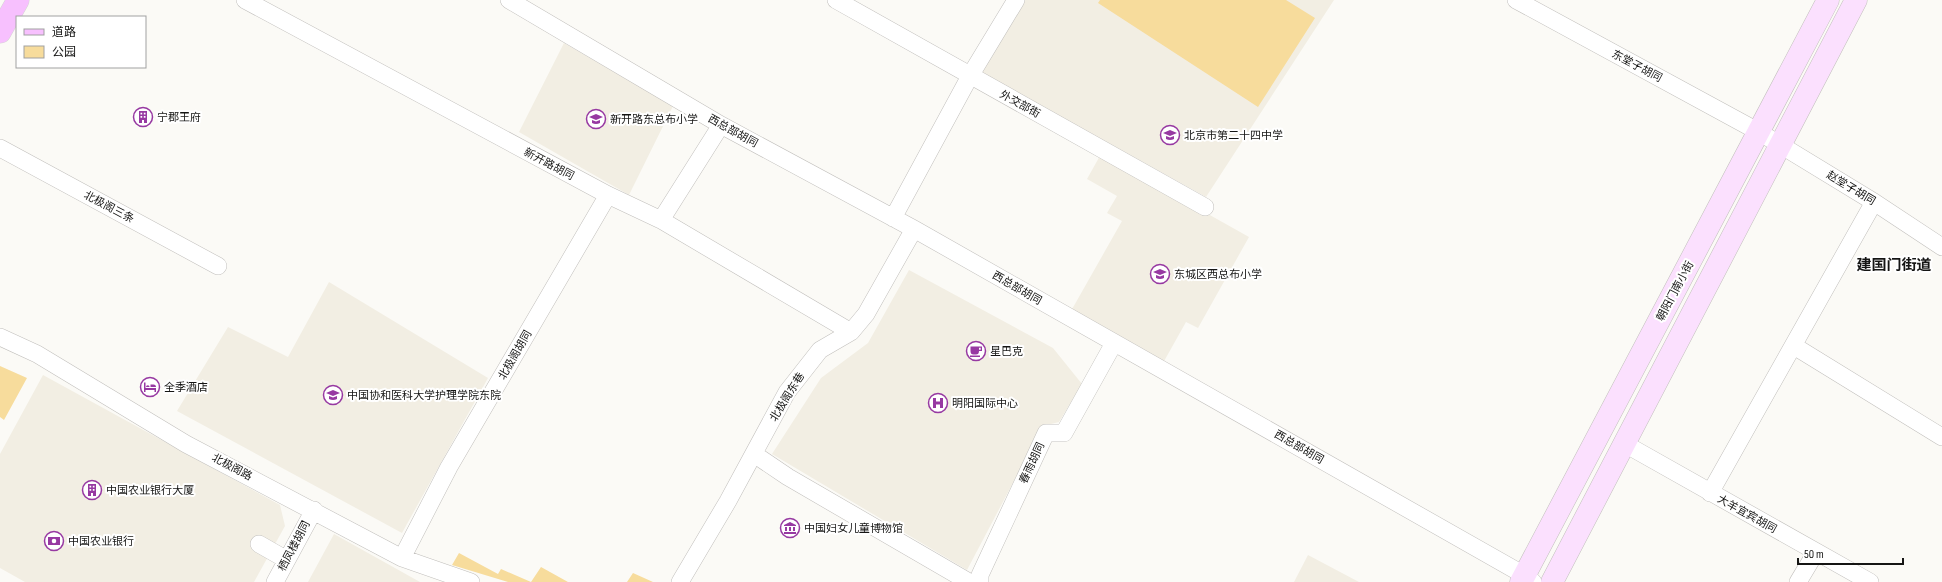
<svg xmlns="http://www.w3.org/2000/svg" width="1942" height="582" font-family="'Sofia Sans Condensed','Noto Sans SC',sans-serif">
	<rect width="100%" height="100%" fill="#fbfaf6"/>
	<path fill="#f2eee3" d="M1025 0H1334L1206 197 980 72Z
		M564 43 673 106 629 195 519 132Z
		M1101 154 1249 237 1198 328 1186 322 1163 363 1071 311 1122 221 1107 213 1117 196 1087 179Z
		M909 270 1053 348 1082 384 1059 422 1043 426 967 570 772 454 821 378 868 343Z
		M329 282 488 378 402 533 177 411 228 327 288 357Z
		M43 375 280 505 285 526 254 582H25L0 568V454Z
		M334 534 420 582H308Z
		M1308 555 1359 582H1294Z"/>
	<path fill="#f7dc9c" d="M1100 0H1286L1315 18 1258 107 1098 3Z
		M0 366 27 378 4 420 0 417Z
		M459 553 498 574 501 569 531 582H508L452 565Z
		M541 567 568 582H531Z
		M633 573 653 582H627Z"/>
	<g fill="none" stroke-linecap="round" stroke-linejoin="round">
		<defs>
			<path id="minor" d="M245 0 608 195 661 220 851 332
				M509 0 721 125 914 229 1524 575 1533 582
				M836 0 1205 207
				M1516 0 1759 132 1874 202 1942 247
				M0 148 218 266
				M893 218 970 76 1016 0
				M661 220 721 125
				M0 337 37 354 186 444 402 558 471 582
				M1794 346 1942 437
				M1625 444 1870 582
				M754 454 788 477 969 582
				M1710 493 1874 202
				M259 544 287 560
				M402 558 449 467 608 195
				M275 582 314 510
				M680 582 728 501 787 392 820 350 851 332 866 314 914 229
				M980 582V575L1046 433H1064L1114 343
				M1798 582 1816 552"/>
			<path id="secondary" d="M1521 582 1828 0
				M1552 582 1856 0"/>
			<path id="primary" d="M0 32 18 0"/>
		</defs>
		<use href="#minor" stroke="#c1bfbc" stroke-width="18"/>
		<use href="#secondary" stroke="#c1bfbc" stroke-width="23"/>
		<use href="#primary" stroke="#d5d5d5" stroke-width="23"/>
		<use href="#minor" stroke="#fff" stroke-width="17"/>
		<use href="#secondary" stroke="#fbe0fe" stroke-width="22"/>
		<use href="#primary" stroke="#f7c0fe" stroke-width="22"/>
	</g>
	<defs>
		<symbol id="building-ring" viewBox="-11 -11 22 22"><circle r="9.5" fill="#fff" stroke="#9739a2" stroke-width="1.5"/><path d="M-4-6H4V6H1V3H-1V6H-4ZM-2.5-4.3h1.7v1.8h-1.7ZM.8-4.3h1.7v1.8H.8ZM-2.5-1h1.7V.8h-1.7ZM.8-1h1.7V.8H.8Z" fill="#9739a2"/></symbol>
		<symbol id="school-ring" viewBox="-11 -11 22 22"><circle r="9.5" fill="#fff" stroke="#9739a2" stroke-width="1.5"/><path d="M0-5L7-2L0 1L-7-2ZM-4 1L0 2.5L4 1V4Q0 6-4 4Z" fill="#9739a2"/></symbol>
		<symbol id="cafe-ring" viewBox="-11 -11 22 22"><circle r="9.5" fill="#fff" stroke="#9739a2" stroke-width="1.5"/><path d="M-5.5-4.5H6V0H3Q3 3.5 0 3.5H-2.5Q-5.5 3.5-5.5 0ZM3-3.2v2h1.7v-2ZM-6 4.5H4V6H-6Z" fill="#9739a2"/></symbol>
		<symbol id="hotel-ring" viewBox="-11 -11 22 22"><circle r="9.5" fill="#fff" stroke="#9739a2" stroke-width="1.5"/><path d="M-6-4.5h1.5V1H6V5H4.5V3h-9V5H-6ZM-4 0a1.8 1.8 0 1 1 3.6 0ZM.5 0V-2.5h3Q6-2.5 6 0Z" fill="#9739a2"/></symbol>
		<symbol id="university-ring" viewBox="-11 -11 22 22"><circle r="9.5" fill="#fff" stroke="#9739a2" stroke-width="1.5"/><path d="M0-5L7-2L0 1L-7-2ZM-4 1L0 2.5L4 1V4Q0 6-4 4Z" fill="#9739a2"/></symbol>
		<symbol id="hospital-ring" viewBox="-11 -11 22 22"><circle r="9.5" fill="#fff" stroke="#9739a2" stroke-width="1.5"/><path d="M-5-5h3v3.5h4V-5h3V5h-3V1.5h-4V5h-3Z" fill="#9739a2"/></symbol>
		<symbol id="museum-ring" viewBox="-11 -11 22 22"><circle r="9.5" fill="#fff" stroke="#9739a2" stroke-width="1.5"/><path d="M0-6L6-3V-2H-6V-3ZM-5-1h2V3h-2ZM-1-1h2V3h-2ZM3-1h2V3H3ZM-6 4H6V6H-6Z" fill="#9739a2"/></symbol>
		<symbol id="bank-ring" viewBox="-11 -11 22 22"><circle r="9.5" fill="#fff" stroke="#9739a2" stroke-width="1.5"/><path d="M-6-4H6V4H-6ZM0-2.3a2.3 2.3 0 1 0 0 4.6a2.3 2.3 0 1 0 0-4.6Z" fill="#9739a2"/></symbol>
	</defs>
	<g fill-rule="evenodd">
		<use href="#building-ring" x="132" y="106" width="22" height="22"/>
		<use href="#school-ring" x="585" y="108" width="22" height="22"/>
		<use href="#school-ring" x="1159" y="124" width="22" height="22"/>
		<use href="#school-ring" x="1149" y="263" width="22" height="22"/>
		<use href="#cafe-ring" x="965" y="340" width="22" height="22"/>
		<use href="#hotel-ring" x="139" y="376" width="22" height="22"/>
		<use href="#university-ring" x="322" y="384" width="22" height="22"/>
		<use href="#hospital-ring" x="927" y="392" width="22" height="22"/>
		<use href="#building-ring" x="81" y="479" width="22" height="22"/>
		<use href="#museum-ring" x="779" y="517" width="22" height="22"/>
		<use href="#bank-ring" x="43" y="530" width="22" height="22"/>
	</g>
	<g text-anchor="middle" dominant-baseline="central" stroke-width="4" stroke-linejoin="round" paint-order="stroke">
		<g font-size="11" fill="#151514" stroke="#fff">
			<text transform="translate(1637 66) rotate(28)">东堂子胡同</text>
			<text transform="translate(1020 104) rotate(29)">外交部街</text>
			<text transform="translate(733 131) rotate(29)">西总部胡同</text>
			<text transform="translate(549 164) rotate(28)">新开路胡同</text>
			<text transform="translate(1851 188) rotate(31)">赵堂子胡同</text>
			<text transform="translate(109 207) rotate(28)">北极阁三条</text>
			<text transform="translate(1017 288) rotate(30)">西总部胡同</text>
			<text transform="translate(1675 291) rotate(-62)">朝阳门南小街</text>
			<text transform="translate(515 355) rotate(-60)">北极阁胡同</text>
			<text transform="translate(787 397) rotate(-58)">北极阁东巷</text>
			<text transform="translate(1299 447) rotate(30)">西总部胡同</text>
			<text transform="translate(1032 463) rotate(-65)">春雨胡同</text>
			<text transform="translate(232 467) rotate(28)">北极阁路</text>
			<text transform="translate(1747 514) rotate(29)">大羊宜宾胡同</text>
			<text transform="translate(294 546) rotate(-62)">栖凤楼胡同</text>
		</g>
		<g font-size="11" fill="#151514" stroke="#fff" text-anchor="start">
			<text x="157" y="117">宁郡王府</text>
			<text x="610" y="119">新开路东总布小学</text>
			<text x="1184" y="135">北京市第二十四中学</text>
			<text x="1174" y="274">东城区西总布小学</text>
			<text x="990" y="351">星巴克</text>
			<text x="164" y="387">全季酒店</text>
			<text x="347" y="395">中国协和医科大学护理学院东院</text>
			<text x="952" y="403">明阳国际中心</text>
			<text x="106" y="490">中国农业银行大厦</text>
			<text x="804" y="528">中国妇女儿童博物馆</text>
			<text x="68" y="541">中国农业银行</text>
		</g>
		<g font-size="15" font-weight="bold" fill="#151514" stroke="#fff">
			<text x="1894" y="265">建国门街道</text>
		</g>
	</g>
	<rect x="16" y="16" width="130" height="52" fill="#ffffff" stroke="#a1a1a1"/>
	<rect x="24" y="29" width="20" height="6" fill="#f7c0fe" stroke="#a1a1a1"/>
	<text x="52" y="36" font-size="12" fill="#151514">道路</text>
	<rect x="24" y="46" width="20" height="12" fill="#f7dc9c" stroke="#a1a1a1"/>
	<text x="52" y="56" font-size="12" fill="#151514">公园</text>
	<path d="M1798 558v6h105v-6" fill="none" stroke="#151514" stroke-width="2"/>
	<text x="1804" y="558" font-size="12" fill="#151514" stroke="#ffffff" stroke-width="3" paint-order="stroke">50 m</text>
</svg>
